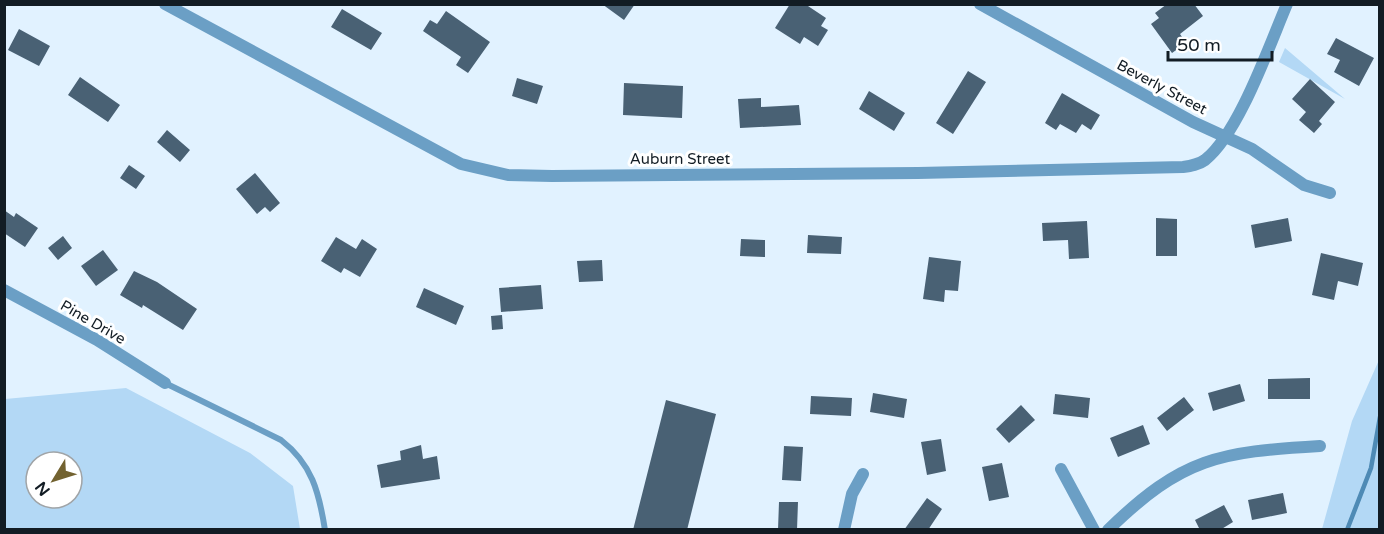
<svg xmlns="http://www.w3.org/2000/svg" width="1384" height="534" font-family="'Varela Round',sans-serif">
	<rect width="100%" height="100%" fill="#e1f2ff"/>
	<path fill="#b3d8f5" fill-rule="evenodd" d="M1285 48 1345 99 1279 62Z
		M1379 360V529H1322L1352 421Z
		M126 388 250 453 293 486 300 529H5V399ZM36 462H72V498H36Z"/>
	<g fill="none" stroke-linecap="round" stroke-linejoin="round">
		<path stroke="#4e8ab5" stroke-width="4.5" d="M1347 530 1371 468 1380 417"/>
	</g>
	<path fill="#496174" d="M602 4H635L624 20Z
		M790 4H805L826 18 821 26 828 30 818 46 804 37 800 44 775 28Z
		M1167 4H1194L1203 16 1180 34 1186 43 1172 53 1151 24 1159 18 1155 13Z
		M342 9 382 33 371 50 331 27Z
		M446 11 490 42 468 73 456 65 461 57 423 31 430 20 437 24Z
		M19 29 50 46 39 66 8 50Z
		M1336 38 1374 58 1359 86 1334 72 1340 60 1327 54Z
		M968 71 986 82 953 134 936 123Z
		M80 77 120 105 108 122 68 95Z
		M517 78 543 86 537 104 512 96Z
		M1310 79 1335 102 1319 121 1322 124 1314 133 1299 120 1306 112 1292 99Z
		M624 83 683 86 682 118 623 115Z
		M869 91 905 113 894 131 859 109Z
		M1062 93 1100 115 1091 130 1082 124 1076 133 1060 124 1056 130 1045 123Z
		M761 98V107L799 105 801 125 740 128 738 99Z
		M167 130 190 150 180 162 157 142Z
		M129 165 145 176 136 189 120 178Z
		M255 173 280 203 270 212 265 207 257 214 236 189Z
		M4 210 14 217 16 213 38 228 25 247 4 233Z
		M1156 218 1177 219V256H1156Z
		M1288 218 1292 241 1255 248 1251 225Z
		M1087 221 1089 258 1069 259 1068 240 1043 241 1042 223Z
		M808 235 842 237 841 254 807 253Z
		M63 236 72 248 58 260 48 248Z
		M336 237 356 249 362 239 377 249 360 277 344 268 341 273 321 261Z
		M741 239 765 240V257L740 256Z
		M103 250 118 270 96 286 81 266Z
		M1321 253 1363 263 1358 286 1338 281 1334 300 1312 295Z
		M929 257 961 261 958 291 945 290 944 302 923 299Z
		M602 260 603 281 579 282 577 261Z
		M134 271 157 282 197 309 183 330 143 305 142 308 120 295Z
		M541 285 543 309 501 312 499 288Z
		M424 288 464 306 456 325 416 307Z
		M502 315 503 329 492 330 491 316Z
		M1310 378V399H1268V379Z
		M1240 384 1245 401 1213 411 1208 393Z
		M873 393 907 399 904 418 870 412Z
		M1055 394 1090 398 1088 418 1053 414Z
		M811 396 852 398 851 416 810 414Z
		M1184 397 1194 410 1167 431 1157 418Z
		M666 400 716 414 687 530H633Z
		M1021 405 1035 420 1009 443 996 429Z
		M1143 425 1150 444 1118 457 1110 438Z
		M941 439 946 471 927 475 921 442Z
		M421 445 423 459 437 456 440 479 381 488 377 465 401 460 400 451Z
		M784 446 803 447 801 481 782 480Z
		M1002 463 1009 497 989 501 982 467Z
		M1283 493 1287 513 1252 520 1248 500Z
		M927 498 942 509 928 530H904Z
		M779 502H798L797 530H778Z
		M1224 505 1233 522 1220 530H1200L1195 520Z"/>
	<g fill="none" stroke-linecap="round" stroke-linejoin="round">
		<path stroke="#6b9fc5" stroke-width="6" d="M165 383 281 440C312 464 319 492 325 530"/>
		<path stroke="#6b9fc5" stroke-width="12" d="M165 4 461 164 508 175 552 176 918 173 1183 167C1191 166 1198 165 1205 160 1239 133 1269 46 1287 4
			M980 4 1193 122 1252 149 1304 185 1330 193
			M4 290 97 340 165 383
			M1061 469 1094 530
			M844 530 852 494 863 474
			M1108 530C1183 457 1219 452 1320 446"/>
	</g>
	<g text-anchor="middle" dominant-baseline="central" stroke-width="6" stroke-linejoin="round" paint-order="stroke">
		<g font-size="15" fill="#121c24" stroke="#fff">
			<text transform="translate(1162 87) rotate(28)">Beverly Street</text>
			<text x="680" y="159">Auburn Street</text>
			<text transform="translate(93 322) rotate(30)">Pine Drive</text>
		</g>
	</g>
	<rect width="1384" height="534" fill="none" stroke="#121c24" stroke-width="12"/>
	<g transform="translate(54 480) rotate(232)"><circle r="28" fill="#ffffff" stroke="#a0a4a7" stroke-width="1.5"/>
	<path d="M0-4.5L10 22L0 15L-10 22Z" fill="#726230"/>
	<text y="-9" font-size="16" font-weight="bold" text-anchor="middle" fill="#121c24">N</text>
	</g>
	<path d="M1168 51v9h104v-9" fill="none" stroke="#121c24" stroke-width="3"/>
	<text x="1177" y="51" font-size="18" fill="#121c24" stroke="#ffffff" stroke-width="4.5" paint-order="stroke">50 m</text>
</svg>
